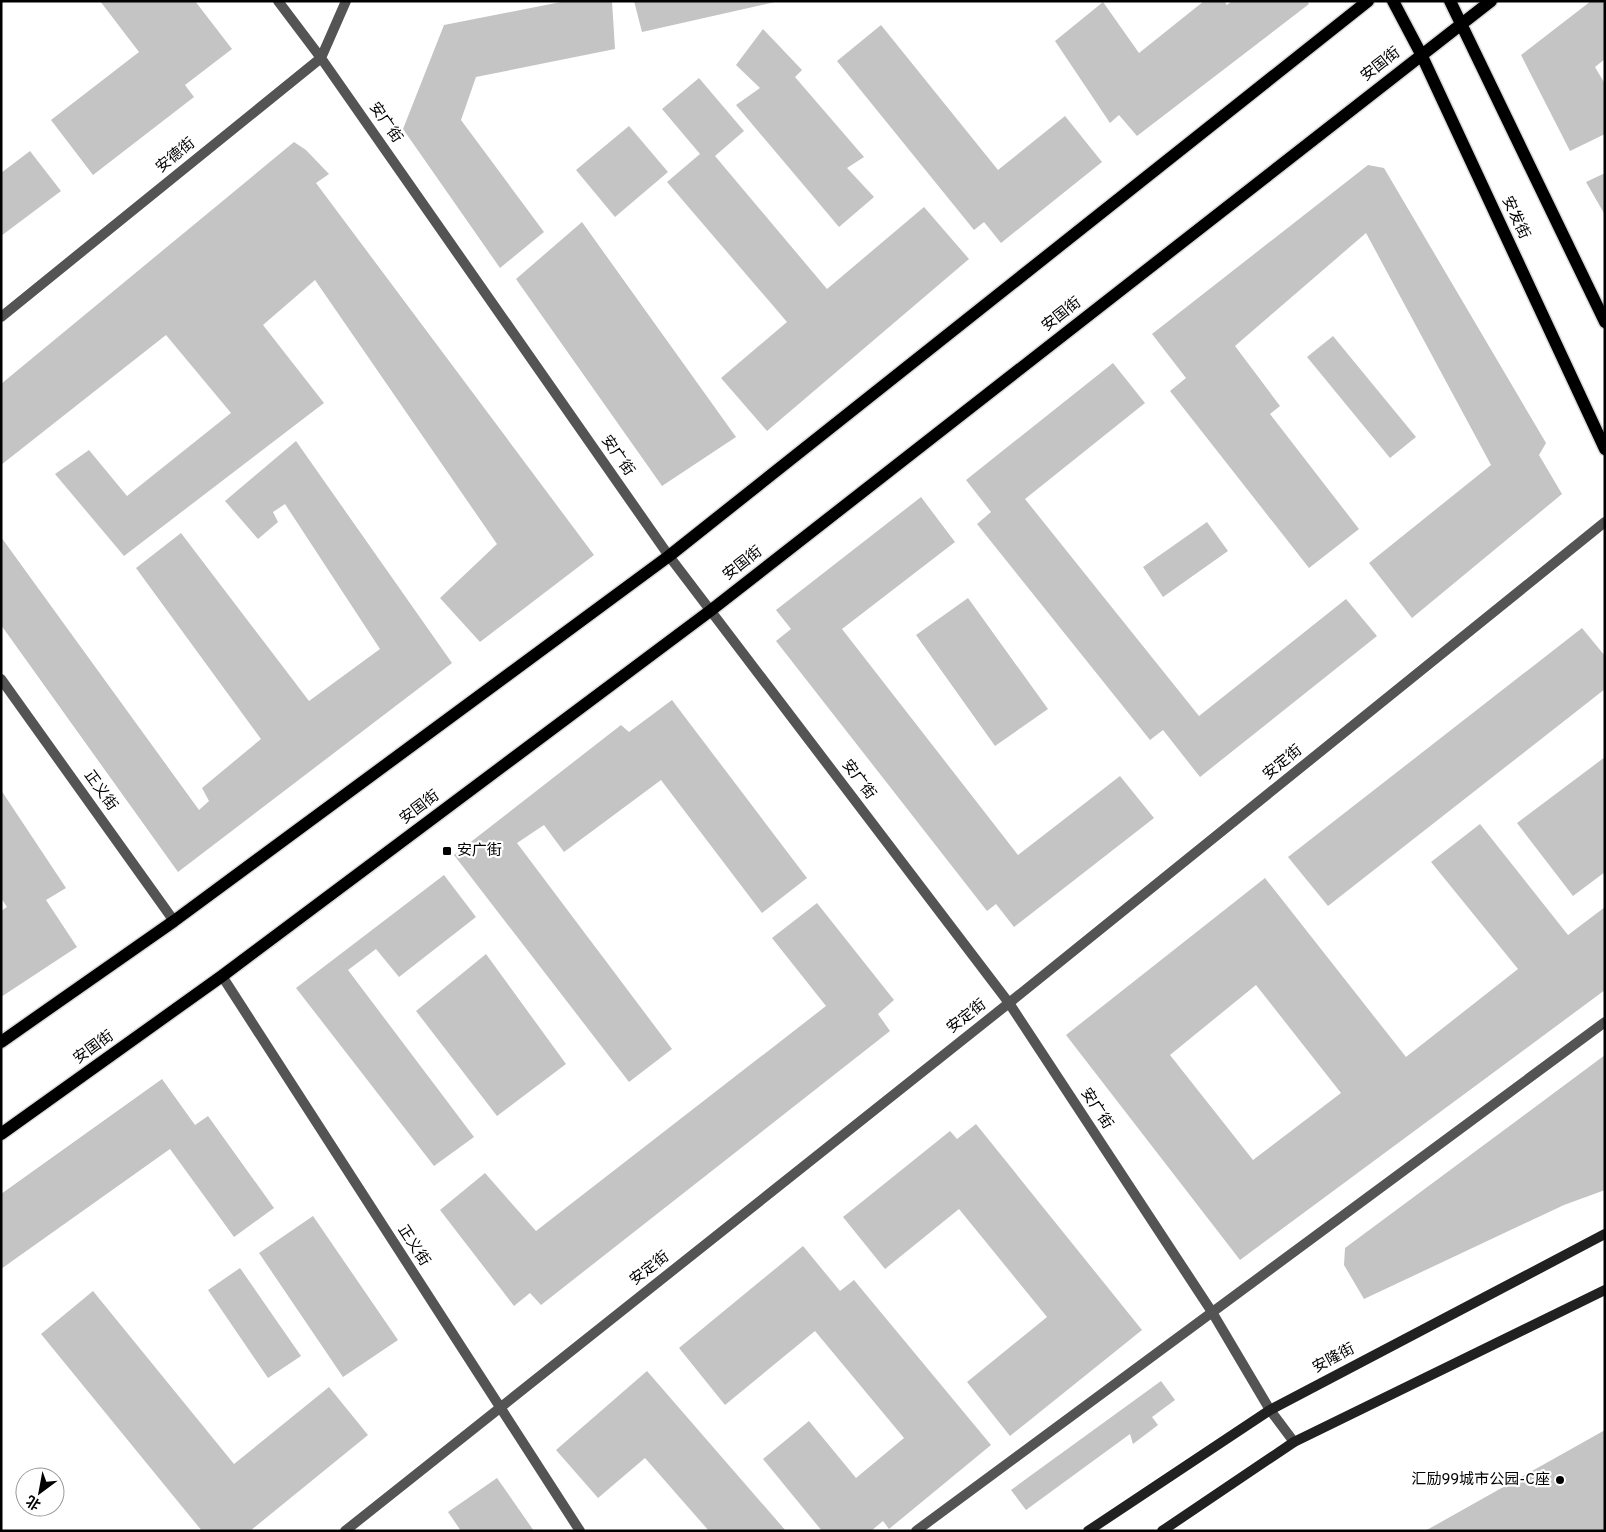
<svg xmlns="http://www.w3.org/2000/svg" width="1606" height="1532" font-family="Overpass,'Noto Sans SC',sans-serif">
	<rect width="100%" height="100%" fill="#fff"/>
	<path fill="#c4c4c4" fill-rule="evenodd" d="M100 1H195L232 49 185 85 194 97 93 175 51 120 139 52Z
		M566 1H612L615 49 476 77 461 120 544 232 500 268 403 129 444 25Z
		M634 1H774L775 2 642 32Z
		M1204 1H1224L1227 5 1232 1H1307L1309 4 1137 136 1119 115 1110 123 1055 41 1103 2 1139 53Z
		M1591 1H1605V59L1595 67 1605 84V134L1570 151 1521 55Z
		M881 25 998 170 1065 116 1102 162 1001 243 984 222 974 230 837 61Z
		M763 29 802 70 795 77 864 157 847 168 874 197 839 227 736 105 760 88 736 65Z
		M699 78 744 131 715 156 827 289 924 207 969 259 767 431 721 378 787 322 667 182 700 154 662 109Z
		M629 126 668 172 615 217 576 170Z
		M294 142 306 150 329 174 316 183 594 555 480 642 440 598 497 544 315 280 263 325 324 403 124 556 55 474 89 450 127 496 231 413 166 335 1 465V384Z
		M30 151 61 191 1 236V173Z
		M1368 165 1384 168 1546 443 1539 455 1562 494 1412 618 1369 563 1491 465 1366 233 1235 346 1280 406 1270 414 1359 529 1309 568 1170 391 1186 378 1152 334Z
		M1605 173V215L1586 182Z
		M582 222 736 437 662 486 516 279Z
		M1333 336 1416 437 1390 458 1307 357Z
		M1113 363 1145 403 1025 499 1199 716 1346 599 1377 636 1200 777 1163 730 1150 740 977 524 991 512 966 480Z
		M296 441 452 663 178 872 1 625V537L199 810 209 801 202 788 261 739 136 568 181 533 309 701 380 649 285 504 273 512 278 522 258 539 225 501Z
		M921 497 955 542 842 629 1018 855 1120 776 1154 818 1014 927 996 904 987 911 776 641 791 629 776 610Z
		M1207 522 1228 551 1163 597 1143 567Z
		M968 598 1048 709 995 746 916 635Z
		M1582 628 1605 656V689L1328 906 1288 857Z
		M672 700 807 878 762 913 661 780 564 852 544 825 517 843 672 1049 629 1082 454 855 621 725 629 732Z
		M1605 757V872L1573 896 1517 823Z
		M1 790 66 888 46 900 77 947 1 997V911L7 907 1 898Z
		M1480 824 1568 935 1605 907V990L1240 1260 1066 1035 1265 878 1406 1057 1518 969 1431 862ZM1256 985 1341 1093 1253 1160 1170 1055Z
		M444 875 476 917 399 977 376 949 348 970 474 1137 434 1166 296 988Z
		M817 903 894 1000 878 1014 890 1031 541 1305 530 1293 514 1306 440 1210 485 1173 536 1231 826 1006 772 938Z
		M486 954 566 1064 497 1116 416 1011Z
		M1605 1055V1190L1564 1205 1364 1299 1344 1265 1345 1248Z
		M162 1079 195 1125 208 1116 274 1208 234 1237 170 1149 1 1269V1194Z
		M976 1124 1142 1330 1010 1436 967 1382 1047 1317 959 1209 885 1269 843 1217 950 1131 957 1139Z
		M313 1216 398 1340 343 1377 259 1253Z
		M803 1246 840 1291 854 1280 991 1445 889 1529 883 1521 871 1531H822L763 1459 809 1421 856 1478 904 1438 815 1331 725 1405 679 1348Z
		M240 1268 301 1356 268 1378 208 1290Z
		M93 1291 234 1464 329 1387 368 1435 250 1531H202L41 1334Z
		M647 1371 786 1531H709L645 1458 598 1498 556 1450Z
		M1161 1381 1175 1400 1152 1417 1158 1425 1133 1444 1130 1434 1026 1510 1011 1490Z
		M1605 1430V1531H1425Z
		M497 1478 534 1531H461L448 1512Z"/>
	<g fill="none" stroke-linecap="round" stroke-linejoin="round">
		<defs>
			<path id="primary" d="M1393 1 1421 54 1605 449
				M1450 1 1605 322
				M1 1042 174 921 669 556 1368 1
				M1 1134 222 976 710 611 1491 1"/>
		</defs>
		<use href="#primary" stroke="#dbdbdb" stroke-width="15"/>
		<path stroke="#545454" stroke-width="10" d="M916 1531 1605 1022"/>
		<path stroke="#545454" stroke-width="10" d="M345 1531 1009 1003 1605 522"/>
		<path stroke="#545454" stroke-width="10" d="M278 1 321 58 669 556 1009 1003 1212 1312 1270 1410 1294 1442
			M1 317 321 58 346 1
			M1 679 174 921
			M222 976 580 1531"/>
		<path stroke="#212121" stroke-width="10" d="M1088 1531 1270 1410 1605 1234
			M1162 1531 1294 1442 1605 1290"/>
		<use href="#primary" stroke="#000" stroke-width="12"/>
	</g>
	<g fill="#000" stroke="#fff" stroke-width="2">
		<rect x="442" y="846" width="10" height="10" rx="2.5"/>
		<circle cx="1560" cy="1480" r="5"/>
	</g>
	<g text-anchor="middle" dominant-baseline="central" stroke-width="4.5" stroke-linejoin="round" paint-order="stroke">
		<g font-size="15" fill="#000" stroke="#fff">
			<text transform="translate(1381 65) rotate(-38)">安国街</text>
			<text transform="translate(385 123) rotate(55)">安广街</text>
			<text transform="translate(176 156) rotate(-39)">安德街</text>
			<text transform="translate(1515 218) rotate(65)">安发街</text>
			<text transform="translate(1062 315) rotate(-38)">安国街</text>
			<text transform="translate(617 456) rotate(55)">安广街</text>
			<text transform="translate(743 564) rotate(-38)">安国街</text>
			<text transform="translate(1283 763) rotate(-39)">安定街</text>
			<text transform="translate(858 780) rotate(53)">安广街</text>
			<text transform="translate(100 791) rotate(54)">正义街</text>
			<text transform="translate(420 808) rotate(-37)">安国街</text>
			<text transform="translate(967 1017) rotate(-38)">安定街</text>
			<text transform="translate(94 1048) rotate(-36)">安国街</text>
			<text transform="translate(1096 1109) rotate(57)">安广街</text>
			<text transform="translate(413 1246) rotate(57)">正义街</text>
			<text transform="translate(650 1269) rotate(-38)">安定街</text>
			<text transform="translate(1334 1359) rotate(-28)">安隆街</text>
		</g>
		<g font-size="15" fill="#000" stroke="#fff" text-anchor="start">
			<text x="457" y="851">安广街</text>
			<text x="1550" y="1480" text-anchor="end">汇励99城市公园-C座</text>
		</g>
	</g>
	<rect width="1606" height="1532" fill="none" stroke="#000000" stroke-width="5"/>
	<g transform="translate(40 1492) rotate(212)"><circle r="24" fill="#ffffff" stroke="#999999"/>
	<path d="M0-4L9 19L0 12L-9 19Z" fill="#000000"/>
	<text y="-8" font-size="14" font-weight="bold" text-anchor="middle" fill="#000000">北</text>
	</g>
</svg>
